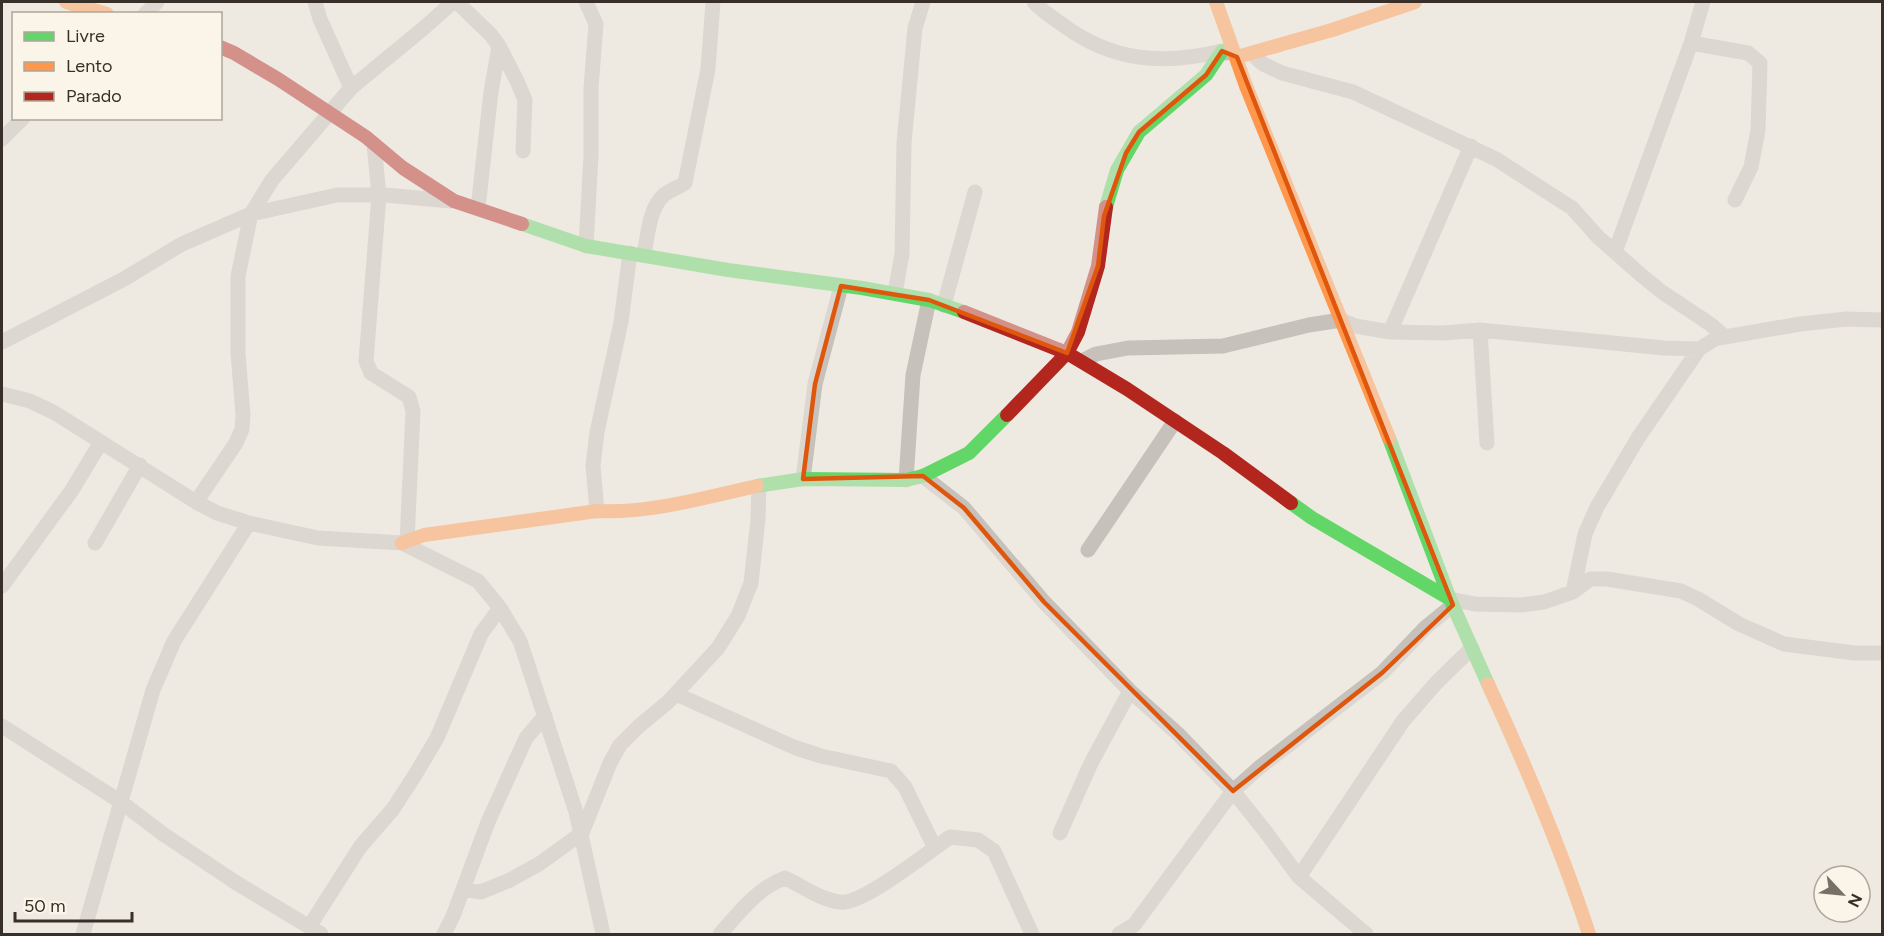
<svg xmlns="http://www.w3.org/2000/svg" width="1884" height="936" font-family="Figtree,sans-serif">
	<rect width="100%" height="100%" fill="#eeeae1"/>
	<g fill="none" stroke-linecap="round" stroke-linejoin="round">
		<path stroke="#c6c1ba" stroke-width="15" d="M315 2 320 19 351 88
			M457 2 491 35 499 46 517 81 525 100 523 151
			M586 2 596 24 591 88V156L586 246
			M1034 2C1043 12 1052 17 1063 25 1113 62 1163 65 1222 51L1226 53
			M145 14 157 2
			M1691 43 1748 53 1760 63 1758 130 1751 167 1735 200
			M1252 54 1263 64 1282 73 1353 92 1496 159 1572 208 1598 237 1641 275 1662 292 1710 324 1725 337
			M2 139 23 118
			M374 144 379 196 366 361 371 373 409 397 413 411 407 542
			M478 208 491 92 499 46
			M1615 252 1691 43 1703 2
			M644 254C648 236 649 208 664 195 670 190 679 187 685 183L708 69 713 2
			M895 293 902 254 904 143 915 28 923 2
			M944 305 975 192
			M1480 330 1487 443
			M1390 332 1471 146
			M2 342 124 279 182 244 251 214 337 195H385L451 201
			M1082 361 1096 354 1128 348 1223 346 1309 325 1341 320 1355 326 1390 332 1443 333 1480 330 1664 348 1699 349 1715 339 1725 337 1800 324 1846 319 1882 320
			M2 394 30 401 55 413 196 502 217 513 249 523 318 538 402 543 478 581 500 608 520 641 576 812 603 934
			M923 476 964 508 1044 602 1130 691 1178 734 1233 791 1265 831 1299 877 1366 934
			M803 479 815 384 841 286
			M906 480 913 375 929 300
			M196 502 236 443 242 429 243 415 238 353V276L251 214 272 180 351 88 425 27 453 2
			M597 511 593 466 597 432 621 322 630 253
			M95 543 140 465
			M1088 550 1175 421
			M2 586 72 490 101 442
			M1573 592 1585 534 1597 507 1638 438 1699 349
			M1450 599 1475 604 1521 605 1544 602 1573 592 1590 579H1607L1681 591 1698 599 1739 624 1784 644 1854 653H1882
			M676 694 796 748 821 756 891 771 905 787 935 848
			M2 726 121 802 163 834 235 882 321 934
			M1060 833 1091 763 1130 691
			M1299 877 1403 721 1437 682 1472 648
			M463 889 481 892 510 880 539 864 582 833 610 763 620 745 639 726 668 702 718 648 738 616 751 583 758 519 759 486
			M309 927 360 847 393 809 415 775 437 738 481 634 500 608
			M83 934 153 690 174 641 249 523
			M444 934 453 916 488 822 526 738 545 716
			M720 934C739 913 757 888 785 878 802 886 821 900 840 902 861 906 930 851 950 837L978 840 994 851 1032 934
			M1119 934 1134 925 1233 791 1260 767 1382 673 1426 627 1453 605"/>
		<path stroke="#63d668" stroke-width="14" d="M1106 207 1117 170 1139 132 1206 75 1222 51
			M522 224 586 246 728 270 862 288 929 300 964 312
			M1389 438 1450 599 1488 684
			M757 486 803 479 906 480 923 476 969 453 1007 415
			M1291 503 1312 518 1450 599"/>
		<path stroke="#ff974d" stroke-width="14" d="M66 2 107 14
			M1216 2 1246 86 1389 438
			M1237 57 1332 30 1415 2
			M402 543 424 535 597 511C648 514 707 497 757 486
			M1488 684C1526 766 1561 848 1589 934"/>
		<path stroke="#b3261e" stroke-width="14" d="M220 47 234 53 278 79 366 137 403 168 454 201 522 224
			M964 312 1067 353 1127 389 1223 453 1291 503
			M1007 415 1067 353 1078 332 1098 266 1106 207"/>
	</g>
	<path d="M0 0H1884V936H0ZM1222 51 1237 57 1453 605 1382 673 1233 791 1044 602 964 508 923 476 803 479 815 384 841 286 929 300 1067 353 1098 266 1104 216 1126 153 1139 132 1206 75Z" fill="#eeeae1" fill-opacity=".55" fill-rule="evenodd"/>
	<path fill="none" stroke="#df570d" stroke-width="4.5" stroke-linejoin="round" d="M1222 51 1237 57 1453 605 1382 673 1233 791 1044 602 964 508 923 476 803 479 815 384 841 286 929 300 1067 353 1098 266 1104 216 1126 153 1139 132 1206 75Z"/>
	<rect width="1884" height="936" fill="none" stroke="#372f28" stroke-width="6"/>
	<rect x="12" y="12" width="210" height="108" fill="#faf5e8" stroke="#aca69b" stroke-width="1.5"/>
	<rect x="24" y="32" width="30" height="9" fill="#63d668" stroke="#aca69b" stroke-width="1.5"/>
	<text x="66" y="42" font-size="18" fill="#372f28">Livre</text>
	<rect x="24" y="62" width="30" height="9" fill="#ff974d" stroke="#aca69b" stroke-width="1.5"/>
	<text x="66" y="72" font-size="18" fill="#372f28">Lento</text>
	<rect x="24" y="92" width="30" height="9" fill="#b3261e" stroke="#aca69b" stroke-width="1.5"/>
	<text x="66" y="102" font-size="18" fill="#372f28">Parado</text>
	<g transform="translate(1842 894) rotate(116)"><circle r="28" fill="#faf5e8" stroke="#aca69b" stroke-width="1.5"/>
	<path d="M0-4.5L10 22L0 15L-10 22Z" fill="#777069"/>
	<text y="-9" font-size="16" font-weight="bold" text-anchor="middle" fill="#372f28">N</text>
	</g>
	<path d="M15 912v9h117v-9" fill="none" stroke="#372f28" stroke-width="3"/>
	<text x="24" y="912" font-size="18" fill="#372f28" stroke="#faf5e8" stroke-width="4.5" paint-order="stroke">50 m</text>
</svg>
